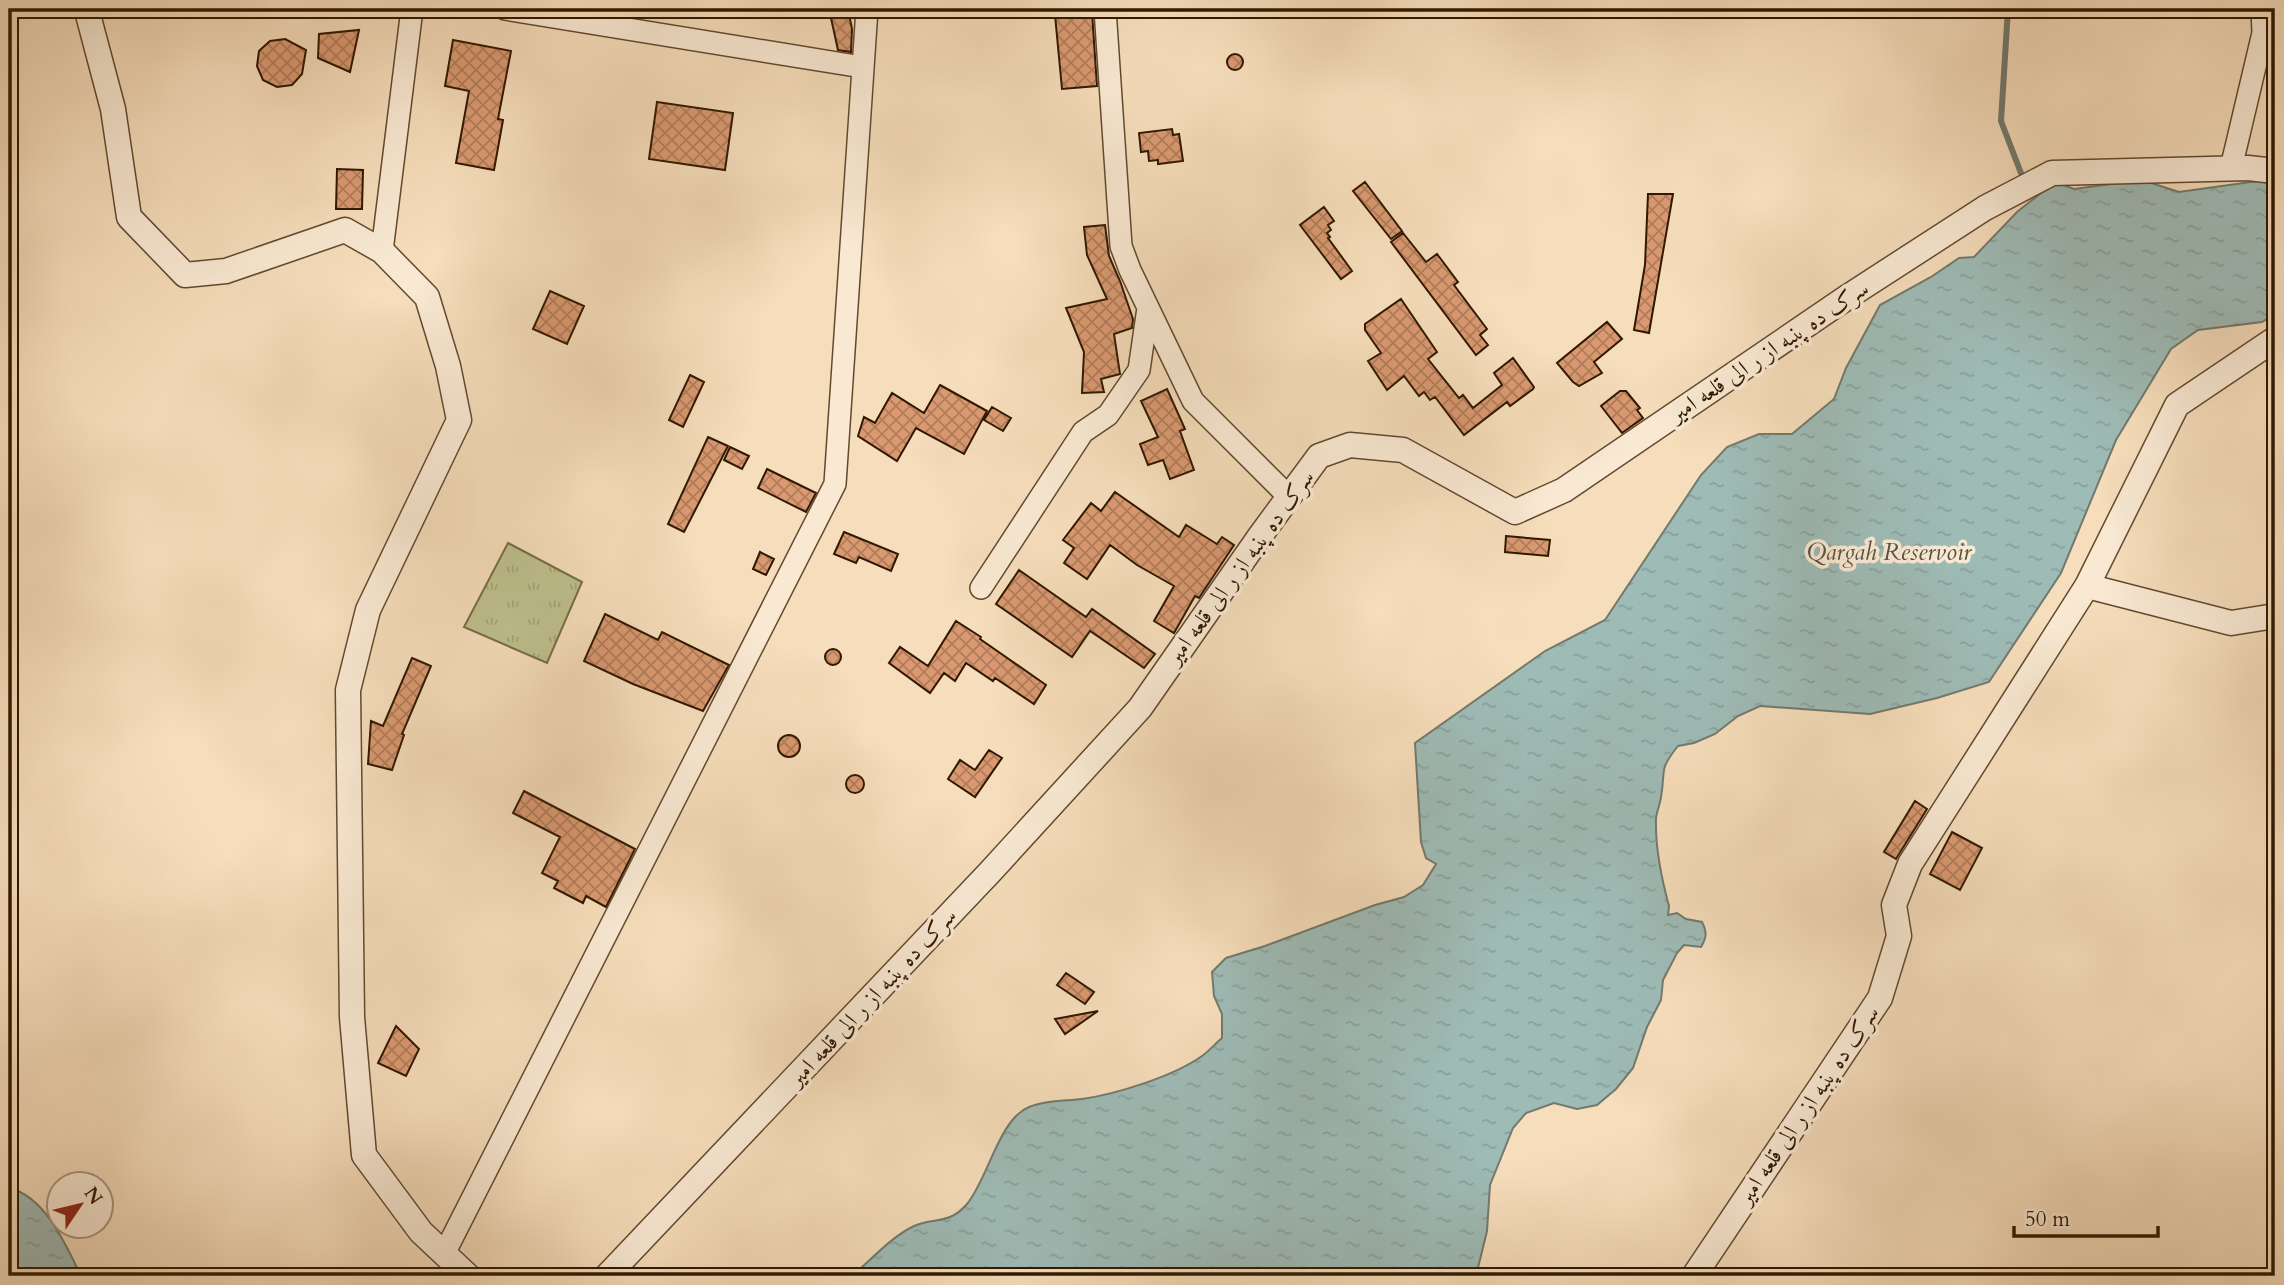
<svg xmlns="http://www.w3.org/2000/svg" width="2284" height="1285" font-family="Cardo,Amiri,serif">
	<defs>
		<pattern id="grass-tufts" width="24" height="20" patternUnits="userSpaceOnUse" patternTransform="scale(1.75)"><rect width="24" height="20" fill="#bec08e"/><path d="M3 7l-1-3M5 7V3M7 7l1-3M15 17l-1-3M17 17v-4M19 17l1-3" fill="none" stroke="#a4a479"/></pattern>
		<pattern id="water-ripples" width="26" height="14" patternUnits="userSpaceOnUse" patternTransform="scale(1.75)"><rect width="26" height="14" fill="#9ebbb6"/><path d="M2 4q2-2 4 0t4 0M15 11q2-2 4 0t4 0" fill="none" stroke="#88a09b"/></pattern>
		<pattern id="building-cross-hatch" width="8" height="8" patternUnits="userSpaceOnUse" patternTransform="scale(1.75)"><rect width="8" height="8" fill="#da9971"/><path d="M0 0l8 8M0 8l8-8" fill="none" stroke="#b17c5a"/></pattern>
	</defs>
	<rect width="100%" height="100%" fill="#f6ddbb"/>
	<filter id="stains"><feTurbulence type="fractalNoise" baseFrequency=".00286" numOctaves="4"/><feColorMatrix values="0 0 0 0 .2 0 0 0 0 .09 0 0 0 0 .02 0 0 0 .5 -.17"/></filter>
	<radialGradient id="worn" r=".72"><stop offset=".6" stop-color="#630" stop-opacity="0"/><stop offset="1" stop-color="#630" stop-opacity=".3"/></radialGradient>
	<path fill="url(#grass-tufts)" stroke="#776c47" stroke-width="2" d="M508 543 582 582 547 663 464 627Z"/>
	<path fill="url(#water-ripples)" stroke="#727a6d" stroke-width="2" d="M2272 179 2275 180V314L2262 322 2198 330 2171 349 2116 440 2061 573 1989 682 1937 698 1870 714 1760 706 1738 716 1715 734 1694 743 1678 746C1658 771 1666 769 1661 797 1660 804 1657 811 1656 818 1655 848 1661 877 1669 906L1668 915 1677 913 1686 919 1702 922C1707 932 1707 937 1701 947L1684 945 1677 953 1663 980 1661 1000 1647 1027 1633 1068 1616 1089 1597 1105 1577 1109 1554 1103 1526 1113 1513 1128 1490 1185 1487 1231 1476 1276H852C871 1260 891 1237 914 1226 935 1217 949 1225 967 1204 988 1179 999 1119 1029 1107 1045 1100 1066 1101 1082 1099 1117 1094 1174 1076 1202 1056 1209 1051 1216 1043 1222 1038V1014L1214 996 1212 972 1226 958 1265 946 1375 905 1404 897 1423 885 1436 864 1426 858 1421 842 1415 743 1545 651 1605 620 1701 475 1727 447 1759 434H1792L1834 399 1846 368 1880 305 1931 277 1959 258 1974 257 2017 212 2055 182 2074 189 2142 180 2179 192Z
		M9 1188C45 1196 66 1245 81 1276H9Z"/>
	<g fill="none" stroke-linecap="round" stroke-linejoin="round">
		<path stroke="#727a6d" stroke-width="6" d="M2008 9 2001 121 2024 181"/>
	</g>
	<path fill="url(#building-cross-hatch)" stroke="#301800" stroke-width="2" d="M829 9H848L852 29 851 52 838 50Z
		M1092 12 1097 86 1062 89 1055 15Z
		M359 30 350 72 318 58 319 34Z
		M285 39 306 50 302 74 292 85 277 87 263 80 257 66 259 51 270 41Z
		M453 40 511 51 498 119 503 120 494 170 456 163 469 91 445 86Z
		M1227 62a8 8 0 1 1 16 0a8 8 0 1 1-16 0Z
		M657 102 733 113 725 170 649 159Z
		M1172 129 1173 135 1179 134 1183 161 1158 164V160L1149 161 1148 151 1141 152 1139 133Z
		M337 169 363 170 362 209H336Z
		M1365 182 1402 231 1391 239 1353 191Z
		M1648 194H1673L1649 333 1634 330 1645 265Z
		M1324 207 1334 221 1328 225 1331 230 1327 233 1330 237 1328 238 1352 271 1341 279 1300 225Z
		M1105 225 1109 256 1120 281 1133 319 1132 328 1114 334 1120 374 1101 379 1104 392 1082 393 1084 352 1066 308 1107 299 1087 255 1084 227Z
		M1403 233 1426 262 1437 254 1458 282 1454 285 1487 329 1480 335 1488 345 1476 355 1391 242Z
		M550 291 584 306 567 344 533 329Z
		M1401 299 1437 352 1428 359 1459 398 1463 395 1473 408 1502 385 1494 373 1513 358 1534 387 1533 389 1510 406 1507 402 1464 435 1435 397 1430 400 1424 392 1419 396 1404 376 1387 390 1368 361 1381 353 1365 330V324Z
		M1607 322 1622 339 1594 362 1602 373 1579 386 1573 382 1557 363Z
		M690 375 704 382 683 427 669 420Z
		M940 385 987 411 964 454 916 428 897 461 858 436 864 417 875 423 892 393 924 413Z
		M1167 389 1185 429 1180 431 1194 470 1170 479 1163 460 1148 465 1140 444 1158 437 1141 401Z
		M1620 391H1626L1640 408 1637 410 1643 418 1622 433 1601 406Z
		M992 407 1011 418 1003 431 984 420Z
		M708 437 728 446 684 532 668 524Z
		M730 447 749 456 742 469 724 460Z
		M767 469 816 493 806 512 758 488Z
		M1115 492 1179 537 1186 525 1217 544 1222 537 1234 545 1199 598 1195 596 1174 633 1154 621 1174 586 1137 565 1110 545 1087 579 1064 563 1074 548 1063 540 1091 503 1101 511Z
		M844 532 898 554 891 571 859 557 856 563 834 554Z
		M1506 536 1550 540 1548 556 1505 552Z
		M760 552 774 559 766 575 753 569Z
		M1019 570 1086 617 1092 609 1155 654 1144 668 1090 631 1072 657 996 604Z
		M605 614 658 640 662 632 729 665 703 711 633 684 584 661Z
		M956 621 981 637 980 639 1046 685 1034 704 995 678 993 681 966 663 955 681 944 673 930 693 889 663 900 647 928 666Z
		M825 657a8 8 0 1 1 16 0a8 8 0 1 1-16 0Z
		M412 658 431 666 402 734 404 735 392 770 368 764 371 721 383 726Z
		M778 746a11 11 0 1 1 22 0a11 11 0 1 1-22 0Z
		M989 750 1002 758 975 797 948 779 960 760 975 770Z
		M846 784a9 9 0 1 1 18 0a9 9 0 1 1-18 0Z
		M524 791 635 849 606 907 586 896 583 903 554 888 558 881 542 873 560 837 513 813Z
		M1915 801 1927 809 1896 859 1884 852Z
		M1952 832 1982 848 1960 890 1930 874Z
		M1066 973 1094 992 1085 1004 1057 985Z
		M1098 1011 1065 1034 1055 1019Z
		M396 1026 419 1049 406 1076 378 1063Z"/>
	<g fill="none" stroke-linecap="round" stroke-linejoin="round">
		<defs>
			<path id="minor" d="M505 9 862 67
				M1105 9 1121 246 1130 270 1193 401 1289 497
				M2231 168 2263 33 2262 9
				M382 251 412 9
				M981 588 1083 432 1108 415 1139 370 1148 308
				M444 1254 835 484 867 9"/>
			<path id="tertiary" d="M84 9 87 11 113 109 129 217 185 275 226 271 345 230 382 251 427 297 448 366 459 420 368 610 348 690 352 1017 364 1155 421 1232 468 1276
				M2087 586 2231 623 2275 616
				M607 1276 990 872 1140 708 1260 536 1319 456 1350 445 1403 450 1515 512 1564 490 1849 296 1985 208 2052 173 2248 168 2275 171
				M1694 1276 1880 998 1899 936 1894 905 1910 864 2087 586 2177 405 2275 339"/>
		</defs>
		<use href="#minor" stroke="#62492f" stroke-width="24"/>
		<use href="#tertiary" stroke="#62492f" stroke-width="27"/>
		<use href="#minor" stroke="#f9e9d3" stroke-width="21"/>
		<use href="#tertiary" stroke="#f9e9d3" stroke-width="24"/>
	</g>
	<g text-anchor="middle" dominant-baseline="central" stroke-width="7" stroke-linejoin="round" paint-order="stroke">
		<g font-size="23" fill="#301800" stroke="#f9e9d3">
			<text transform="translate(1769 351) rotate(-34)">سرک ده پنبه از ر الی قلعه امیر</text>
			<text transform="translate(1240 567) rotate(-54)">سرک ده پنبه از ر الی قلعه امیر</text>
			<text transform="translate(872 997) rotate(-47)">سرک ده پنبه از ر الی قلعه امیر</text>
			<text transform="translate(1808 1105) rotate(-56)">سرک ده پنبه از ر الی قلعه امیر</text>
		</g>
		<g font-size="24" font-style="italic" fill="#565140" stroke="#f9e9d3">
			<text x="1889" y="552">Qargah Reservoir</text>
		</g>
	</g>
	<rect width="2284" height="1285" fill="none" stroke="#f6ddbb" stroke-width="35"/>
	<rect x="10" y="10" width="2263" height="1264" fill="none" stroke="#301800" stroke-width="3.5"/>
	<rect x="18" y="18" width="2249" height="1250" fill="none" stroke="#301800" stroke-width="2"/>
	<g transform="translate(80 1205) rotate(55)"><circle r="33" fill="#f9e9d3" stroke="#a9957f" stroke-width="2"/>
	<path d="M0-5L12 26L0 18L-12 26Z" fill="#8f2418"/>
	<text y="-10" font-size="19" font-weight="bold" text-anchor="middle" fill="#301800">N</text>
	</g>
	<path d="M2014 1226v10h144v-10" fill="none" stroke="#301800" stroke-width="3.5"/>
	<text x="2025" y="1226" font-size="21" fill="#301800" stroke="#f9e9d3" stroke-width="5" paint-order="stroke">50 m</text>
	<rect width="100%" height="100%" filter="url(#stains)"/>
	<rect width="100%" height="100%" fill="url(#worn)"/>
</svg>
